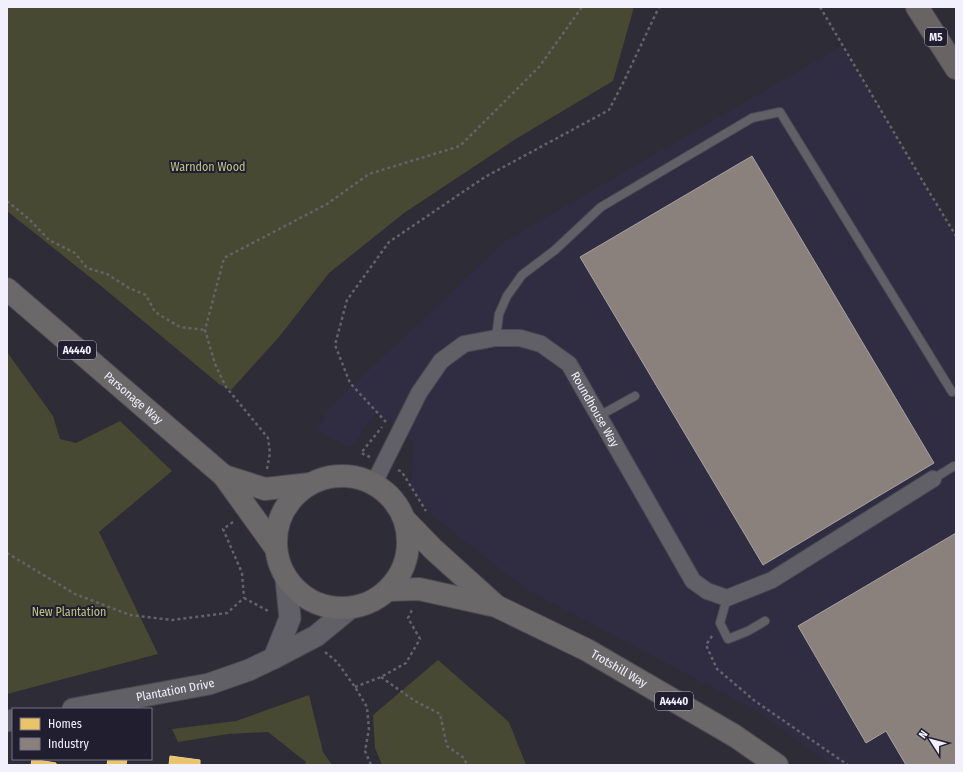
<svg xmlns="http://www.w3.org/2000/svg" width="963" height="772" font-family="'Fira Sans Condensed',sans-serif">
	<rect width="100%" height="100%" fill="#2e2c36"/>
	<path fill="#302d43" d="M841 46 956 239V765H830L757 711 527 590 429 513 410 486 415 443 377 412 350 448 317 430 330 407 505 241Z"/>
	<path fill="#474932" d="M7 7H634L613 81 514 140 404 213 329 273 279 337 231 390 219 384 101 286 7 211Z
		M7 352 53 416 60 439 76 443 120 421 172 471 99 532 158 654 7 694Z
		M438 660 509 722 526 765H382L375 748 373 715Z
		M309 695 323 752 332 765H305L306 762 268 732 228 734 178 742 172 729 236 721Z"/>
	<path fill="#e9c46a" stroke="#ebd196" d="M170 756 200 760V765H169Z
		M32 759 56 763V765H31Z
		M108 759H127L126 765H107Z"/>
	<path fill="#8a817c" stroke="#a9a2a2" d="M752 156 934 463 763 565 580 257Z
		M956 533V765H906L886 731 866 743 798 626Z"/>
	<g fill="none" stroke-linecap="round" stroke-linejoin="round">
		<defs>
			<path id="service" d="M496 338 499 314 507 296 522 275 555 250 601 207 752 118 780 112 952 392
				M599 416 635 396
				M933 479 954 466 956 467
				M727 598 720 623 728 639 748 631 765 621"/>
			<g id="minor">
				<path id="s1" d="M374 483 419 393 441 361 464 344 496 338H520L541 344 569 364 693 581 707 591 727 598 772 580 933 479"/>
			</g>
			<g id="tertiary">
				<path d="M274 658 290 618 286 579"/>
				<path id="s2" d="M73 709 209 684 249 670 274 658 316 636 349 609"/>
				<path d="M7 721 13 720"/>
			</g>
			<g id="primary">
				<path id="s3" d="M7 289 224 476 275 547"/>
				<circle cx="342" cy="542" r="66"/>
				<path d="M224 476 265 489 310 484"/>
				<path d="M405 520 433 549 495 605"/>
				<path id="s4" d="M389 590 419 589 496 606 587 650 735 736 777 765"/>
			</g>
			<path id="motorway" d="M917 7 956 68"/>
		</defs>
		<use href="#service" stroke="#4b4952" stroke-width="10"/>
		<use href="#minor" stroke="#4b4952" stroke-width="18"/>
		<use href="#tertiary" stroke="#4b4952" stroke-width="23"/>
		<use href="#primary" stroke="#4b4952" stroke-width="24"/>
		<use href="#motorway" stroke="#4b4952" stroke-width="24"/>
		<path stroke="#64626a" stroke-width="2.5" stroke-dasharray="3 3" stroke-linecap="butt" d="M820 7 925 185 956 236
			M7 201 30 220 49 240 75 253 87 268 107 274 129 288 146 295 155 312 180 327 205 330
			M386 422 350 383 335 345 347 300 389 242 485 177 609 110 624 81 659 7
			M370 457 361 453 382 427
			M267 469 270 453 268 438 226 387 215 364 205 330 224 258 327 204 369 174 460 146 539 67 582 7
			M398 470 402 472 426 511
			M233 522 223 529 242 573 244 598
			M7 553 75 594 130 615 172 620 227 613 244 598
			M244 598 270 612
			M712 636 706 645 717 669 755 701 848 765
			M325 652 337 662 355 687 367 707 369 729 365 751 371 765
			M381 677 415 701 440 714 447 746 464 758 467 765
			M355 687 381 677 406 663 420 639 408 618 413 608"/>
		<use href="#service" stroke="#616067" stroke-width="8"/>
		<use href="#minor" stroke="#616067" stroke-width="16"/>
		<use href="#tertiary" stroke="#616067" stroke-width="21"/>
		<use href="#primary" stroke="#6b6869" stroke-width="22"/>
		<use href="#motorway" stroke="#686463" stroke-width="22"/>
	</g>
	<g text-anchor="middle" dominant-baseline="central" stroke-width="4" stroke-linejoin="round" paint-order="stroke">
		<g fill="#201e2f" stroke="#b2b1be" stroke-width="1">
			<rect x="925" y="28" width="22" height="18" rx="3"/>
			<rect x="58" y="341" width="38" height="18" rx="3"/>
			<rect x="655" y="692" width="38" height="18" rx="3"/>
		</g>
		<g font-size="11" font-weight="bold" fill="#f1f0fc">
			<text x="936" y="37">M5</text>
			<text x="77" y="350">A4440</text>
			<text x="674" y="701">A4440</text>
		</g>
		<g font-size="12" fill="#bfc584" stroke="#201e2f">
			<text x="208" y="167">Warndon Wood</text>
			<text x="69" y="612">New Plantation</text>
		</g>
		<g font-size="12" fill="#f1f0fc" stroke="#201e2f">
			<text stroke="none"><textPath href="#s3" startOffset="167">Parsonage Way</textPath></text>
			<text stroke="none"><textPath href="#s1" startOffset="333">Roundhouse Way</textPath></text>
			<text stroke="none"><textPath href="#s4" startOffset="247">Trotshill Way</textPath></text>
			<text stroke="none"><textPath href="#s2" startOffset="104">Plantation Drive</textPath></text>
		</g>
	</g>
	<rect width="963" height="772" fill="none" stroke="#f1f0fc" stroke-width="16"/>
	<rect x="12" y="708" width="140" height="52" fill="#201e2f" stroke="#747281"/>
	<rect x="20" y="718" width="20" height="12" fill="#e9c46a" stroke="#747281"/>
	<text x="48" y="728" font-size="12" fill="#f1f0fc">Homes</text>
	<rect x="20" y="738" width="20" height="12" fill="#8a817c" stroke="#747281"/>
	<text x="48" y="748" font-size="12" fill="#f1f0fc">Industry</text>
	<g transform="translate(931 740) rotate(306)" stroke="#201e2f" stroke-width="3" paint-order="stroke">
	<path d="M0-3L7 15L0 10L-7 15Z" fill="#f1f0fc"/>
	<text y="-6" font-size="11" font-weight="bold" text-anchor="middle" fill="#f1f0fc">N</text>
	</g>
</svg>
